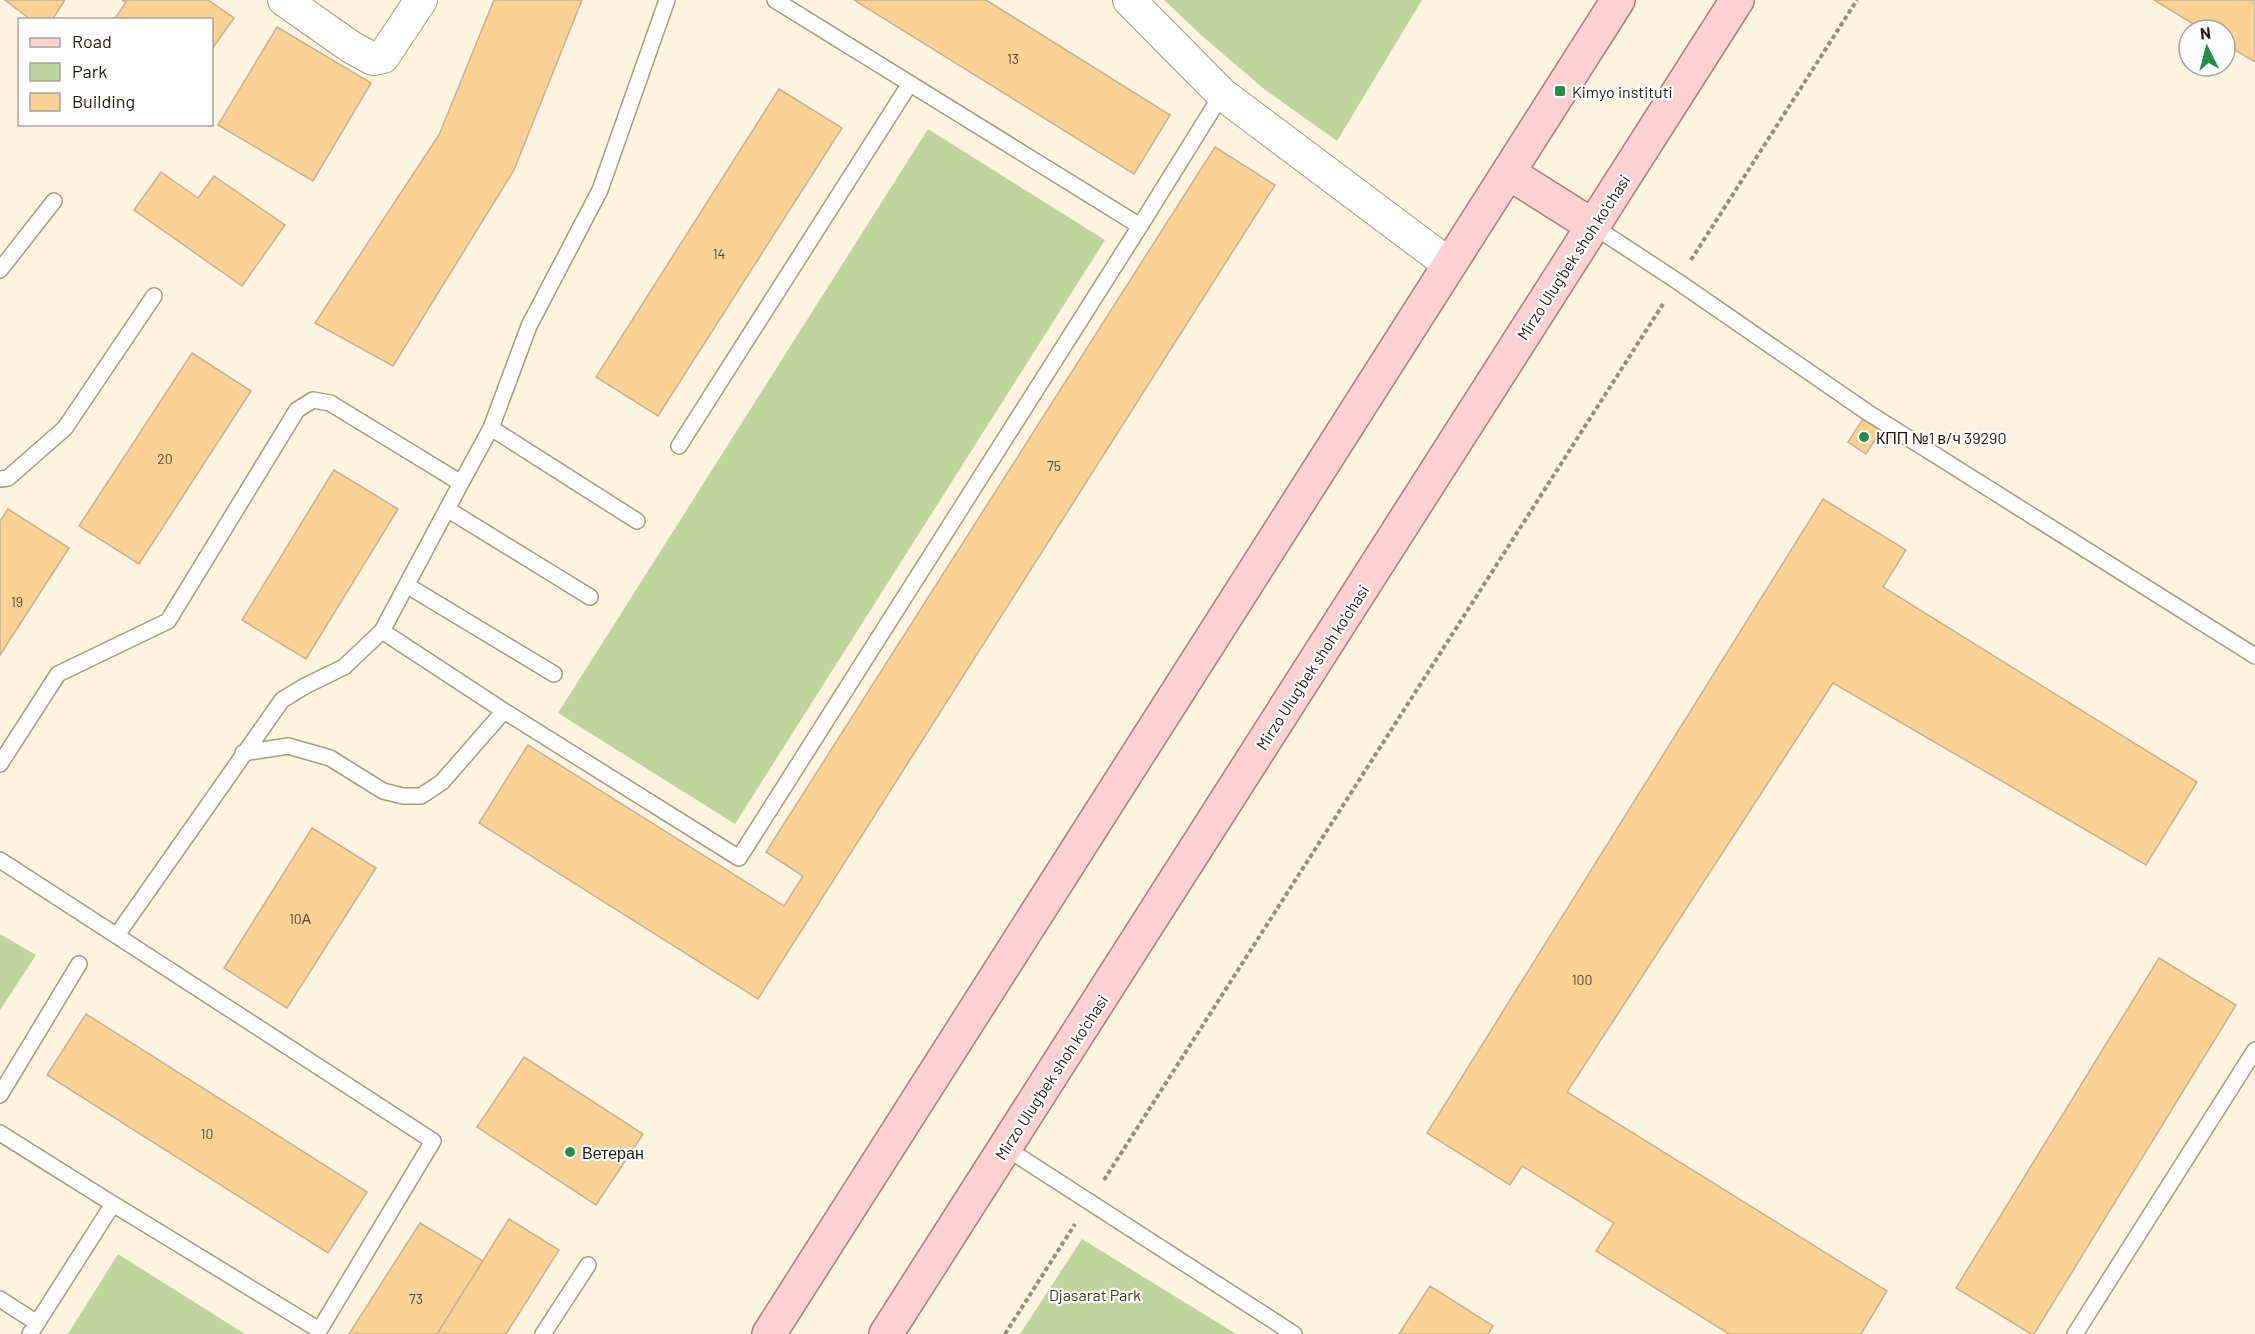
<svg xmlns="http://www.w3.org/2000/svg" width="2255" height="1334" font-family="Barlow,sans-serif">
	<rect width="100%" height="100%" fill="#fdf4e0"/>
	<path fill="#c0d49d" d="M1164 0H1422L1337 141 1264 89 1201 35Z
		M928 129 1105 240 735 824 558 713Z
		M0 934 36 955 0 1010Z
		M1082 1239 1236 1334H1020Z
		M118 1254 245 1334H68Z"/>
	<path fill="#fbd194" stroke="#c6b193" stroke-width="1.5" d="M5 0H65L52 20H31Z
		M122 0H208L234 18 212 49V20H114L126 2Z
		M494 0H582L514 170 393 366 315 323 439 135Z
		M854 0H986L1170 115 1134 174Z
		M2154 0H2255V62L2225 44V30H2203Z
		M277 27 371 83 313 181 218 125Z
		M779 89 842 128 658 416 596 377Z
		M1215 147 1275 185 758 999 479 823 528 745 784 906 803 876 766 852Z
		M161 172 198 198 214 176 285 225 242 286 134 210Z
		M192 353 251 391 139 564 79 526Z
		M1863 419 1881 431 1866 454 1848 442Z
		M334 470 398 509 306 659 242 620Z
		M1823 499 1906 550 1883 587 2197 782 2146 865 1833 683 1567 1092 1887 1291 1861 1334H1729L1596 1251 1614 1223 1522 1166 1510 1185 1427 1133Z
		M8 509 69 548 0 655V521Z
		M312 828 376 868 287 1008 224 968Z
		M2159 958 2236 1005 2034 1334H2031L1956 1288Z
		M86 1014 367 1192 328 1253 47 1075Z
		M524 1057 643 1134 596 1205 477 1127Z
		M509 1219 559 1250 506 1334H437Z
		M420 1223 483 1261 437 1334H349Z
		M1430 1286 1493 1326 1488 1334H1399Z"/>
	<g fill="none" stroke-linecap="round" stroke-linejoin="round">
		<defs>
			<path id="service" d="M775 0 1140 226 1222 94
				M1593 226 1677 281 1867 412 2255 656
				M0 270 54 201
				M491 428 637 521
				M679 446 909 85
				M0 479 8 478 65 428 154 296
				M447 509 590 597
				M408 586 554 674
				M382 631 461 483
				M243 753 288 746 330 758 383 791 403 796H421L442 782 504 711
				M0 764 58 674 168 621 297 410 313 400 330 403 461 483 491 428 529 326 600 190 667 0
				M0 860 433 1141 317 1334
				M117 935 282 700 305 686 344 667 382 631 504 711 739 858 1140 226
				M0 1095 79 964
				M0 1133 113 1204
				M1006 1148 1294 1334
				M0 1299 37 1323
				M30 1334 113 1204 319 1330
				M543 1334 588 1265
				M2075 1334 2255 1050"/>
			<path id="minor" d="M284 0 351 47 373 59 383 57 421 0
				M1129 0 1222 94 1450 265"/>
			<path id="primary" d="M1509 173 1593 226
				M769 1334 1618 0
				M886 1334 1737 0"/>
		</defs>
		<use href="#service" stroke="#aa9b7c" stroke-width="18"/>
		<use href="#minor" stroke="#aa9b7c" stroke-width="34"/>
		<use href="#primary" stroke="#ad7e79" stroke-width="36"/>
		<path stroke="#968f7e" stroke-width="4" stroke-dasharray="4.5 3" stroke-linecap="butt" d="M1691 260 1857 0
			M1104 1180 1663 304
			M1005 1334 1075 1224"/>
		<use href="#service" stroke="#fff" stroke-width="15"/>
		<use href="#minor" stroke="#fff" stroke-width="32"/>
		<use href="#primary" stroke="#fbd2d1" stroke-width="33"/>
	</g>
	<g fill="#248f46" stroke="#fff" stroke-width="2">
		<rect x="1554" y="85" width="12" height="12" rx="3"/>
		<circle cx="1864" cy="437" r="6"/>
		<circle cx="570" cy="1152" r="6"/>
	</g>
	<g text-anchor="middle" dominant-baseline="central" stroke-width="4.5" stroke-linejoin="round" paint-order="stroke">
		<g font-size="14" fill="#574830">
			<text x="1013" y="58">13</text>
			<text x="719" y="253">14</text>
			<text x="165" y="458">20</text>
			<text x="1054" y="465">75</text>
			<text x="17" y="601">19</text>
			<text x="300" y="918">10А</text>
			<text x="1582" y="979">100</text>
			<text x="207" y="1133">10</text>
			<text x="416" y="1298">73</text>
		</g>
		<g font-size="16" fill="#201a0e" stroke="#fff" text-anchor="start">
			<text x="1572" y="91">Kimyo instituti</text>
			<text x="1876" y="437">КПП №1 в/ч 39290</text>
			<text x="582" y="1152">Ветеран</text>
		</g>
		<g font-size="16" fill="#201a0e" stroke="#fff">
			<text transform="translate(1573 257) rotate(-57)">Mirzo Ulug'bek shoh ko'chasi</text>
			<text transform="translate(1312 667) rotate(-57)">Mirzo Ulug'bek shoh ko'chasi</text>
			<text transform="translate(1051 1077) rotate(-57)">Mirzo Ulug'bek shoh ko'chasi</text>
		</g>
		<g font-size="16" fill="#344313" stroke="#fff">
			<text x="1095" y="1294">Djasarat Park</text>
		</g>
	</g>
	<rect x="18" y="18" width="195" height="108" fill="#ffffff" stroke="#a6a39f" stroke-width="1.5"/>
	<rect x="30" y="38" width="30" height="9" fill="#fbd2d1" stroke="#a6a39f" stroke-width="1.5"/>
	<text x="72" y="48" font-size="18" fill="#201a0e">Road</text>
	<rect x="30" y="63" width="30" height="18" fill="#c0d49d" stroke="#a6a39f" stroke-width="1.5"/>
	<text x="72" y="78" font-size="18" fill="#201a0e">Park</text>
	<rect x="30" y="93" width="30" height="18" fill="#fbd194" stroke="#a6a39f" stroke-width="1.5"/>
	<text x="72" y="108" font-size="18" fill="#201a0e">Building</text>
	<g transform="translate(2207 48) rotate(354)"><circle r="28" fill="#ffffff" stroke="#a6a39f" stroke-width="1.5"/>
	<path d="M0-4.5L10 22L0 15L-10 22Z" fill="#248f46"/>
	<text y="-9" font-size="16" font-weight="bold" text-anchor="middle" fill="#201a0e">N</text>
	</g>
</svg>
